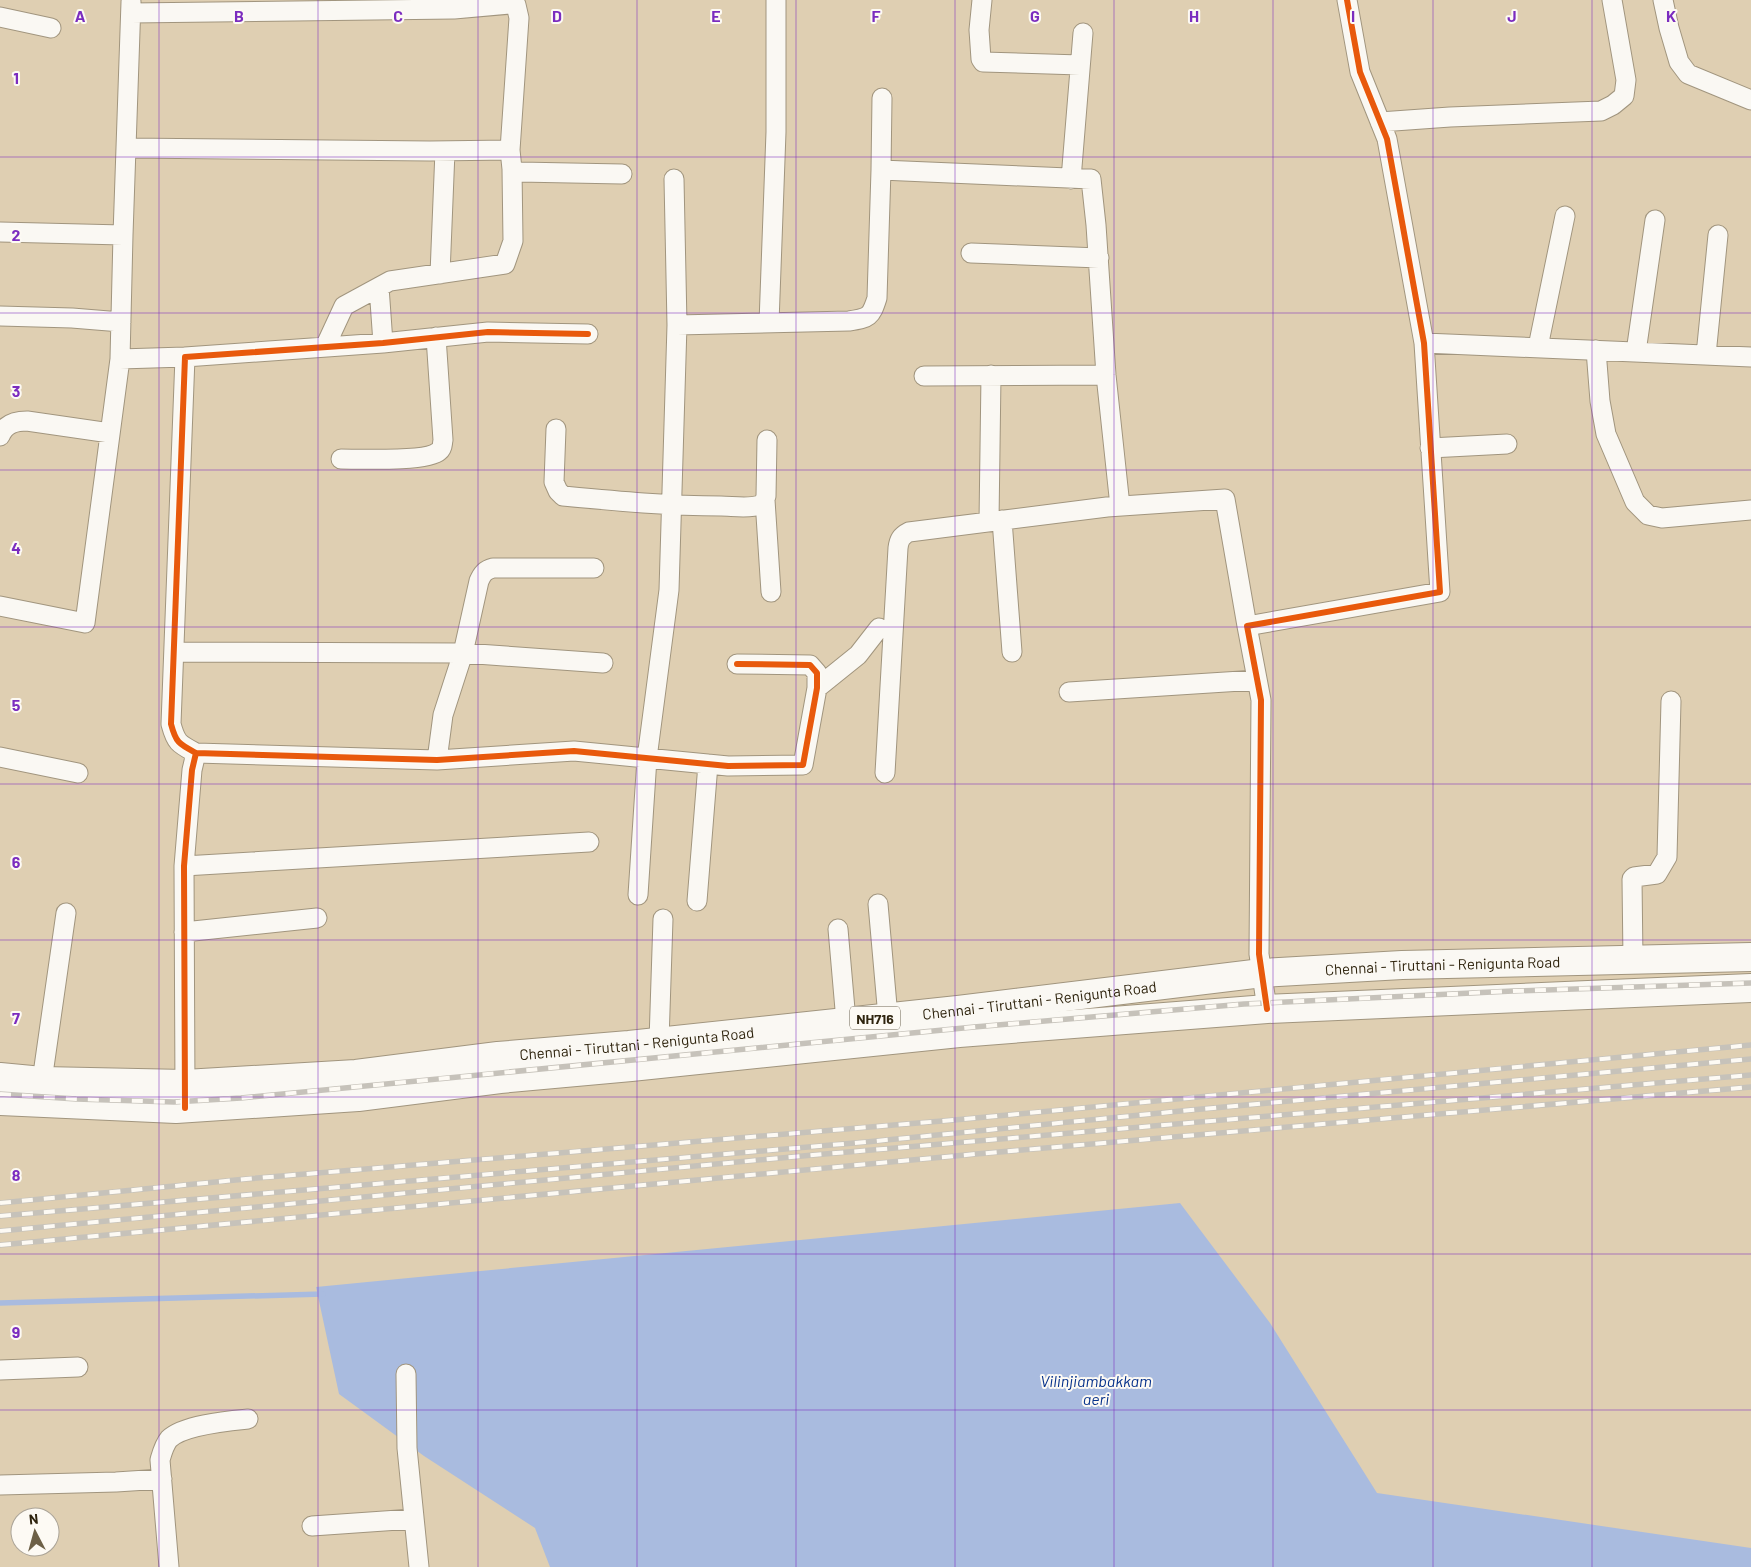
<svg xmlns="http://www.w3.org/2000/svg" width="1751" height="1567" font-family="Barlow,sans-serif">
	<rect width="100%" height="100%" fill="#dfcfb2"/>
	<path fill="#a9bbdf" d="M1180 1203 1270 1323 1377 1493 1751 1548V1567H550L535 1528 424 1456 339 1394 316 1287Z"/>
	<g fill="none" stroke-linecap="round" stroke-linejoin="round">
		<path stroke="#a9bbdf" stroke-width="5.5" d="M0 1303 323 1294"/>
		<defs>
			<path id="minor" d="M982 0 979 30 981 59 983 62 1080 65
				M1663 0 1669 28 1679 62 1688 74 1751 100
				M131 13 454 9 511 4 516 5 519 18 510 150 512 169 519 172 622 174
				M0 17 51 28
				M882 98 881 170 1091 179 1096 225 1106 375 1120 506
				M1380 122 1450 117 1601 111 1613 105 1624 96 1626 80 1612 0
				M126 148 430 151 510 150
				M1071 179 1083 33
				M0 232 123 235 131 2
				M123 235 120 359 185 357
				M971 253 1099 258
				M440 274 445 151
				M379 287 383 343
				M0 316 72 318 121 322
				M769 323 776 132V0
				M677 325 849 321C869 318 871 317 877 298L881 170
				M1424 343 1751 357
				M325 347 344 306 390 281 505 264 513 241 512 169
				M1538 347 1565 216
				M1596 350 1600 401 1606 434 1635 502 1648 515 1662 518 1751 510
				M1636 352 1655 220
				M1706 355 1718 235
				M924 376 1106 375
				M556 429 554 482 558 491 563 496C616 501 668 506 721 506 732 506 749 509 760 505 764 503 765 500 766 496L767 440
				M0 436C5 424 15 421 27 421L110 433
				M1430 448 1507 444
				M341 459C359 459 428 462 439 451 443 448 442 445 443 440L436 337
				M765 500 771 592
				M1002 520 1012 652
				M989 522 991 375
				M0 606 85 623 120 359
				M175 652 463 653 603 663
				M817 688 858 655 879 628
				M1069 692 1257 680
				M196 753C179 744 176 743 171 724L185 357 383 343 488 332 588 334
				M0 757 78 773
				M437 760 443 715 463 653 479 581C482 574 485 570 493 568H594
				M885 773 898 548C899 540 901 536 909 532L1107 507 1225 499 1247 626
				M184 866 589 842
				M638 895 647 758 669 590 677 325 674 179
				M697 901 708 764
				M878 904 888 1017
				M838 929 846 1021
				M184 932 317 918
				M1633 960 1632 879 1634 877 1657 874 1667 857 1671 701
				M1267 1009 1259 954 1261 700 1247 626 1440 592 1424 343 1387 139 1360 72 1347 0
				M659 1041 663 919
				M42 1081 66 913
				M185 1094 184 866 192 770 196 753 437 760 574 751 728 766 803 765 817 688V673L810 665 737 664
				M0 1370 78 1367
				M406 1374 407 1448 419 1567
				M0 1485 116 1482 162 1479
				M312 1526 413 1519
				M169 1567 160 1460C162 1453 164 1445 169 1439 183 1425 228 1421 248 1419"/>
			<g id="highway">
				<path id="s1" d="M0 1077 42 1081 185 1084 356 1074 498 1056 629 1045 958 1010 1262 973 1402 965 1751 957"/>
				<path d="M0 1101 176 1109 358 1097 500 1079 631 1067 959 1033 1267 1009 1751 988"/>
			</g>
		</defs>
		<use href="#minor" stroke="#a1957e" stroke-width="21"/>
		<use href="#highway" stroke="#a1957e" stroke-width="30"/>
		<use href="#minor" stroke="#faf8f3" stroke-width="19"/>
		<use href="#highway" stroke="#faf8f3" stroke-width="28"/>
		<defs>
			<path id="rail" d="M0 1094 76 1099 174 1102 241 1098 974 1027 1244 1004 1513 991 1751 983
				M0 1203 246 1179 954 1120 1751 1045
				M0 1216 866 1142 1191 1110 1751 1059
				M0 1231 813 1155 1751 1075
				M0 1245 976 1154 1751 1087"/>
		</defs>
		<use href="#rail" stroke="#c6c2ba" stroke-width="5.5"/>
		<use href="#rail" stroke="#fdfaf4" stroke-width="4" stroke-dasharray="11" stroke-linecap="butt"/>
		<defs>
			<path id="cycleway" d="M196 753C179 744 176 743 171 724L185 357 383 343 488 332 588 334
				M1267 1009 1259 954 1261 700 1247 626 1440 592 1424 343 1387 139 1360 72 1347 0
				M185 1108 184 866 192 770 196 753 437 760 574 751 728 766 803 765 817 688V673L810 665 737 664"/>
		</defs>
		<use href="#cycleway" stroke="#fdfaf4" stroke-width="9"/>
		<use href="#cycleway" stroke="#e8590c" stroke-width="6"/>
	</g>
	<path fill="none" stroke="#7b2cbf" stroke-width="1" stroke-opacity="0.55" d="M159 0V1567M318 0V1567M478 0V1567M637 0V1567M796 0V1567M955 0V1567M1114 0V1567M1273 0V1567M1433 0V1567M1592 0V1567M0 157H1751M0 313H1751M0 470H1751M0 627H1751M0 784H1751M0 940H1751M0 1097H1751M0 1254H1751M0 1410H1751"/>
	<g text-anchor="middle" dominant-baseline="central" stroke-width="4" stroke-linejoin="round" paint-order="stroke">
		<rect fill="#fdfaf4" stroke="#6d6453" stroke-width="1" x="850" y="1006.5" width="50" height="23" rx="4"/>
		<g font-size="14" font-weight="bold" fill="#2f240e">
			<text x="875" y="1018">NH716</text>
		</g>
		<g font-size="15" fill="#2f240e" stroke="#fdfaf4">
			<text stroke="none"><textPath href="#s1" startOffset="1449">Chennai - Tiruttani - Renigunta Road</textPath></text>
			<text stroke="none"><textPath href="#s1" startOffset="1044">Chennai - Tiruttani - Renigunta Road</textPath></text>
			<text stroke="none"><textPath href="#s1" startOffset="639">Chennai - Tiruttani - Renigunta Road</textPath></text>
		</g>
		<g font-size="16" font-style="italic" fill="#07328b" stroke="#fdfaf4">
			<text x="1096" y="1380">Vilinjiambakkam<tspan x="1096" dy="18">aeri</tspan></text>
		</g>
	</g>
	<g font-size="16" text-anchor="middle" font-weight="bold" fill="#7b2cbf" stroke="#fdfaf4" stroke-width="4" stroke-linejoin="round" paint-order="stroke">
		<text x="80" y="22">A</text>
		<text x="239" y="22">B</text>
		<text x="398" y="22">C</text>
		<text x="557" y="22">D</text>
		<text x="716" y="22">E</text>
		<text x="876" y="22">F</text>
		<text x="1035" y="22">G</text>
		<text x="1194" y="22">H</text>
		<text x="1353" y="22">I</text>
		<text x="1512" y="22">J</text>
		<text x="1671" y="22">K</text>
		<text x="16" y="84">1</text>
		<text x="16" y="241">2</text>
		<text x="16" y="397">3</text>
		<text x="16" y="554">4</text>
		<text x="16" y="711">5</text>
		<text x="16" y="868">6</text>
		<text x="16" y="1024">7</text>
		<text x="16" y="1181">8</text>
		<text x="16" y="1338">9</text>
	</g>
	<g transform="translate(35 1532) rotate(354)"><circle r="24" fill="#fdfaf4" stroke="#aba498"/>
	<path d="M0-4L9 19L0 12L-9 19Z" fill="#6d6047"/>
	<text y="-8" font-size="14" font-weight="bold" text-anchor="middle" fill="#2f240e">N</text>
	</g>
</svg>
